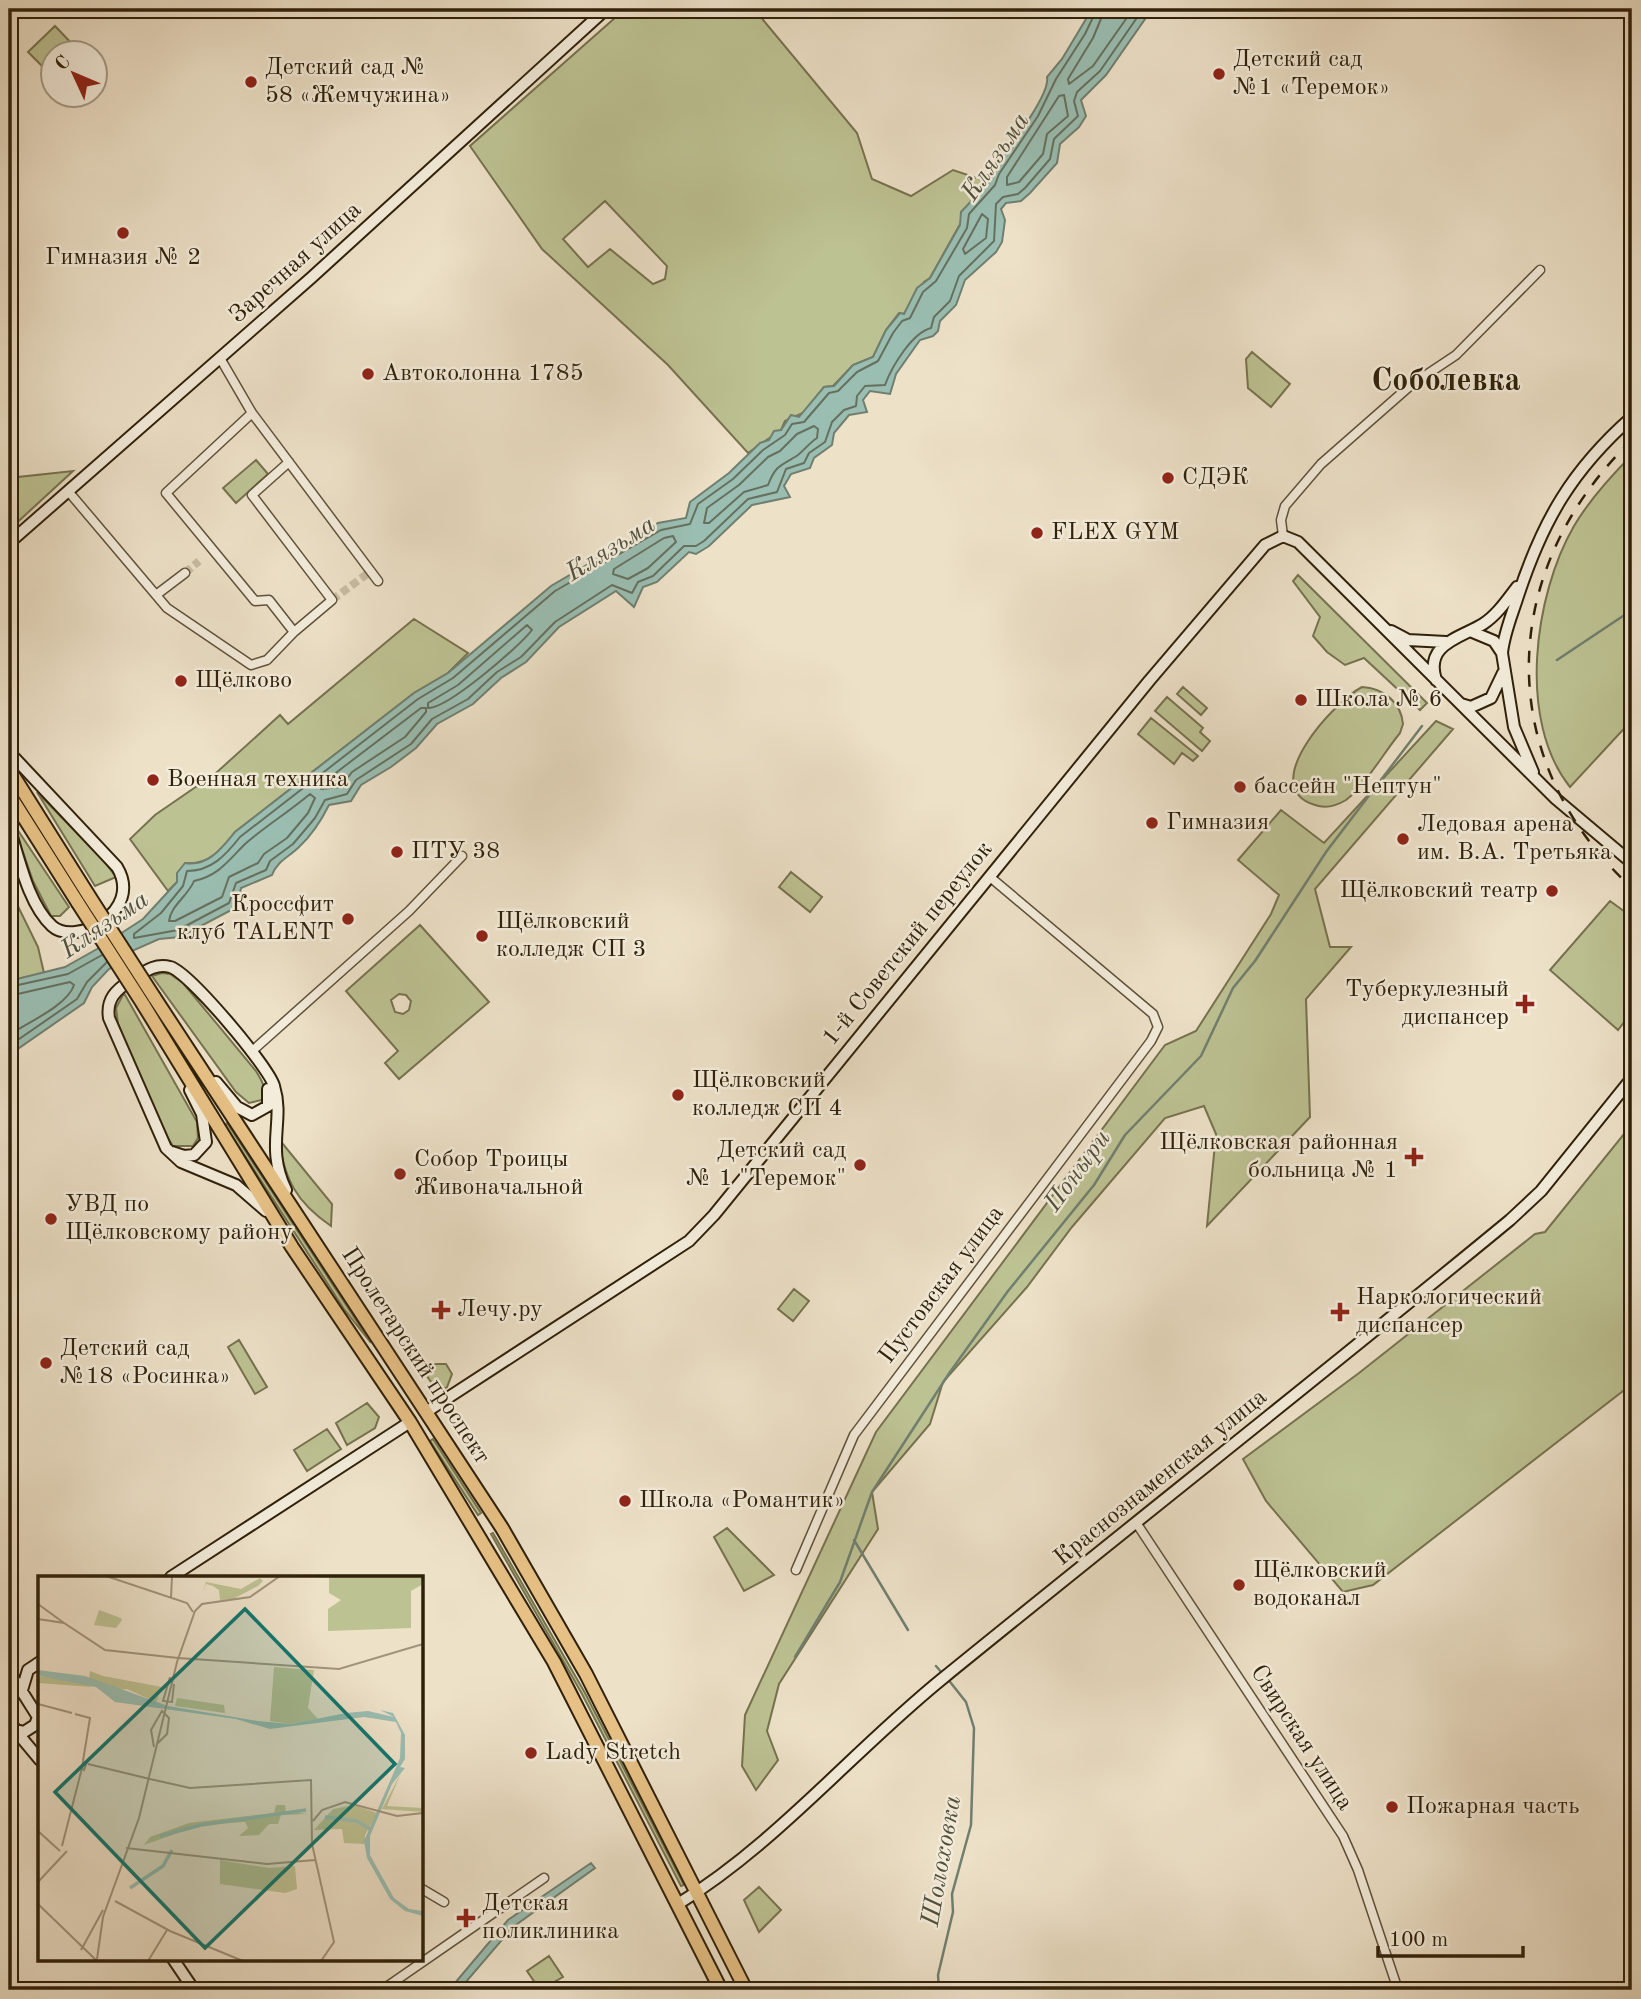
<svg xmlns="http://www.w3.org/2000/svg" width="1641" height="1999" font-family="'Old Standard TT',serif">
	<rect width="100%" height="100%" fill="#ede1c8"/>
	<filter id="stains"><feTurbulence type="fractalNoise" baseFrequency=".00286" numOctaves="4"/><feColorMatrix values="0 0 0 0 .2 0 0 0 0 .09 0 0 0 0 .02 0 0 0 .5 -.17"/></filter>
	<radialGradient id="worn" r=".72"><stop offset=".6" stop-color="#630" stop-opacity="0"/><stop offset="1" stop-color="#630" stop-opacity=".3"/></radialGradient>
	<path fill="#bdc293" stroke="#76724e" stroke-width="2" fill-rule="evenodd" d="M625 9H754L857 133 872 179 911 196 953 170 989 182 973 201 930 278 924 282 904 314 899 313 886 330 873 357 853 365 833 386 824 387 805 412 785 421 781 430 748 453 668 365 542 249 470 146ZM605 201 667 266 665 279 653 284 610 249 588 267 563 239Z
		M55 26 76 48 72 52H52L50 74 28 52Z
		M1252 352 1290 384 1271 407 1248 388 1246 359Z
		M1632 455V720L1570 787C1517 721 1534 595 1574 526 1590 499 1611 476 1632 455Z
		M256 460 268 474 236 503 223 488Z
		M73 471 9 530V478Z
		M1298 575 1427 703 1420 710 1364 658 1345 665 1327 652 1313 636 1320 617 1293 581Z
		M414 619 468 653 448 673 414 693 235 832C222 849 208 866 185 863L177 882 168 891 130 839 155 815 216 773 280 715 288 724Z
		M1183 687 1207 708 1201 715 1177 694Z
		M1362 687C1383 688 1401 702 1403 724L1400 733C1385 751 1364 787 1346 800 1336 806 1326 809 1315 805 1255 787 1335 701 1362 687Z
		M1167 697 1203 728 1200 732 1210 741 1202 751 1155 711Z
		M1151 718 1198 756 1193 761 1182 753 1174 764 1138 734Z
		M1436 721 1453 729 1315 889 1330 947H1351L1306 999 1310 1117 1207 1226 1216 1134 1204 1106 1165 1118 1072 1227 1027 1287 943 1382 930 1424 872 1492 878 1529 779 1684 767 1731 778 1760 756 1790 742 1766 745 1715 876 1432 1165 1045 1196 1031 1271 914 1279 895 1238 860 1281 810 1324 843Z
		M37 792 103 860 116 877 95 886Z
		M13 823 69 907 60 916H51L33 881Z
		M791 872 822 897 810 912 779 887Z
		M9 888 38 947 44 973 9 981Z
		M1610 901 1632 917V1012L1618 1030 1550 970Z
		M420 925 489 1002 399 1079 385 1063 398 1051 346 991ZM399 994 406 995 411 1001 409 1010 403 1014 395 1012 391 1000Z
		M162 973 170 974 183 983 256 1071C261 1080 268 1089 262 1100L249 1103 236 1092 152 976Z
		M124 993 197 1122 198 1138 193 1146H173L164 1132 118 1024 116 1008Z
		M227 1123 371 1343 344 1309 225 1125Z
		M1632 1124V1384L1373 1585 1343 1592 1266 1501 1243 1459 1359 1373 1535 1234 1545 1232Z
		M278 1138 332 1204 331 1226C296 1202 285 1180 278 1138Z
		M794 1289 809 1301 793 1321 778 1309Z
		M239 1340 267 1387 255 1394 228 1347Z
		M436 1364H446L452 1374 447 1387 438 1392 422 1369Z
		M367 1403 379 1417 375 1428 347 1445 336 1423Z
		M327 1429 341 1449 307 1471 294 1450Z
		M433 1439 481 1513 478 1515 430 1441Z
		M727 1528 774 1575 744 1591 714 1537Z
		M493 1533 585 1693 684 1885 681 1886 582 1694 491 1534Z
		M759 1887 781 1910 759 1932 744 1900Z
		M549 1956 563 1977 540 1990 527 1971Z"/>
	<path fill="#9abeb2" stroke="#707f6f" stroke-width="2" d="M1092 9H1152L1106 75 1081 100 1086 116 1079 127 1060 144 1057 163 1030 193 1021 201 1006 203 1001 209 1005 220 1002 242 996 252 965 280 956 305 940 321 938 331 933 336 920 340 896 374 890 394 870 391 863 400 867 412 849 415 834 433 832 445 814 458 810 468 791 474 784 486 790 497 752 505 709 546 696 554 689 552 657 582 643 587 634 607 616 591 559 627 526 662 501 678 473 704 437 724 416 748 391 767 361 785 351 801 329 805C321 821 312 835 299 847 289 857 277 861 272 875L241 888 237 907 180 937 159 939 134 950 108 970 92 987 84 1003 9 1055V981L65 967 97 949 143 919 177 882V873L185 863C208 867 222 848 235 832L414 693 448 673 551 586 658 523 686 518 690 502 729 473 760 443 769 440 774 431 781 430 791 415 799 417 824 387 834 386 853 365 873 357 886 330 900 313 904 314 917 288 930 278 960 225 961 212 989 182 992 171C1004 154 1051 95 1047 77L1062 59Z
		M591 1863 595 1868 513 1927 459 1990H449L508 1920Z"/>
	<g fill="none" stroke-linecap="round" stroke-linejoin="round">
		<path stroke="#65705e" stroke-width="2" d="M1097 9 1085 34 1056 79 1038 116 999 174 995 185 969 214 967 228 936 281 923 292 910 318 902 321 893 333 878 361 857 372 838 391 829 393 804 422 792 424 785 435 763 450 733 479 698 504 690 524 661 530 555 591 453 678 418 699 240 837C225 856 211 871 187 871L183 886 161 913 134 934V938L178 930 229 903 236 883 266 870 270 861 293 844 315 818 325 800 347 794 356 780 411 744 432 719 468 699 497 672 521 657 555 622 612 585 632 593 638 582 653 576 684 546H696L704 541 748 499 777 492 786 469 804 463 809 453 825 442 832 422 844 410 856 406 857 396 865 386 885 385C892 366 912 333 931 328L934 317 950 301 959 276 994 241 996 204 1003 197 1018 194 1025 188 1050 159 1054 139 1078 116 1074 101 1077 92 1100 71 1143 9
			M1105 9 1093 38 1068 79 1069 84 1093 66 1133 9
			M1064 95 1068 116 1047 134 1043 154 1019 182 1007 185V177L1059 96Z
			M982 214 988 219 986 238 965 254 963 249Z
			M814 426 818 429 817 438C809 443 802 453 795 457 779 466 775 467 768 485L744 492 709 523H704L707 508 739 485 768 457 780 451 797 434Z
			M673 536 676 542 648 568 628 579 613 574 614 569 664 538Z
			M527 625 532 630C519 647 447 709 428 708V703L458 685Z
			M421 708H426V712L405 737 352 772 341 787 321 789V785L333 775Z
			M310 794 315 798 308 813 287 838 264 854 258 863 229 877 222 897 175 921H169C171 905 188 896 194 881 218 876 228 861 245 844 263 828 290 811 310 794Z
			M9 987 68 974 102 955
			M9 996 70 982 74 985C68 1005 27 1023 9 1035
			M9 1046 77 999 87 982 107 962"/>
		<path stroke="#707f6f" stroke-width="2.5" d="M1557 660 1632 610
			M854 1540 908 1630
			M795 1657 840 1582 872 1492 950 1372 1008 1291 1094 1185 1125 1135 1201 1056 1233 988 1255 961 1326 852 1422 726
			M936 1666 942 1673
			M939 1990 938 1975 953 1912 952 1894 971 1825 974 1728 966 1702 947 1678"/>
		<path stroke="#c7bba2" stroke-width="8" stroke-dasharray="8 4" stroke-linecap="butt" d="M185 573 199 561
			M332 600 371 571"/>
		<defs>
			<path id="street" d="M252 413 378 581
				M289 462 252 495 332 600 294 632
				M68 491 167 608 251 665 267 660 294 632 269 600 255 601 166 493 252 413 220 358
				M1283 536 1281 520 1285 506 1321 464 1411 385 1456 355 1540 270
				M156 595 185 573
				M251 1052 409 911 462 856
				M1137 1524 1343 1836 1358 1870 1398 1990
				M796 1570 854 1435 1151 1041 1158 1027 1153 1014 990 877
				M422 1889 444 1902
				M382 1990 544 1878"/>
			<path id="secondary" d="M9 543 311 278 606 9
				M1391 631 1408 640 1446 642
				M1470 631 1494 641 1502 653 1514 727 1533 772
				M1502 653C1504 633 1512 615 1518 596 1543 520 1572 470 1632 417
				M1436 680C1424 644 1460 638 1483 624 1497 615 1507 600 1517 587
				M1461 704 1471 707 1491 698 1503 673
				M9 752 117 867C144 912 75 947 52 926 28 904 19 858 9 827
				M216 1082 237 1107 252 1115 268 1106V1089
				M172 1152 184 1156 194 1155 206 1142 202 1114 190 1090
				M266 1211 236 1185 181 1162 166 1148 109 1018C106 999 116 990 131 980 144 972 155 963 170 967 188 971 269 1067 274 1086 285 1122 265 1146 286 1190
				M426 1412 689 1241 714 1215 1149 681 1265 545 1283 536 1298 542 1556 799 1632 863
				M171 1577 410 1422
				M28 1670 40 1662
				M9 1671 38 1717 35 1725 24 1732 16 1730 9 1721
				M22 1690 28 1670
				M15 1730 40 1760
				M678 1904C777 1843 852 1752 942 1679 1130 1526 1322 1375 1510 1220L1541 1191 1632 1078
				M173 1959 194 1990"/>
			<path id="primary" d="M9 769 89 896
				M9 794 78 903
				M154 997 502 1528 586 1674 746 1990
				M143 1004 292 1247 410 1422 554 1662 721 1990"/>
		</defs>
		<use href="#street" stroke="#5f513a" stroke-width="11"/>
		<use href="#secondary" stroke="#30210a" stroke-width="14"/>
		<use href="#primary" stroke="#30210a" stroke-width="16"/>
		<use href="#street" stroke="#f3ecdb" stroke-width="8"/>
		<use href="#secondary" stroke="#f3ecdb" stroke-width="10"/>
		<use href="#primary" stroke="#e6c084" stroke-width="12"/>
		<path stroke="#30210a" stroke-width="2.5" stroke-dasharray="12 12" stroke-linecap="butt" d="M1632 440C1497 570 1492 760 1632 888"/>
		<defs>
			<path id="primary-bridge" d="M89 896 154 997
				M78 903 143 1004"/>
		</defs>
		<use href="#primary-bridge" stroke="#30210a" stroke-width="16" stroke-linecap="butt"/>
		<use href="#primary-bridge" stroke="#e6c084" stroke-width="12"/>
	</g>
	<g fill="#8f2418" stroke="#f3ecdb" stroke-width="2.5">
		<circle cx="1219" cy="74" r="7"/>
		<circle cx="251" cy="82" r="7"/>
		<circle cx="123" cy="233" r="7"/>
		<circle cx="368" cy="374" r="7"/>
		<circle cx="1168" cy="478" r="7"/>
		<circle cx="1037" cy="533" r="7"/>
		<circle cx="181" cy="681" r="7"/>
		<circle cx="1301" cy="700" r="7"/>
		<circle cx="153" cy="780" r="7"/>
		<circle cx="1240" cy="787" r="7"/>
		<circle cx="1152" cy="823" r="7"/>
		<circle cx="1403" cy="839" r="7"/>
		<circle cx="397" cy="852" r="7"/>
		<circle cx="1552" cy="891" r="7"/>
		<circle cx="348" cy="919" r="7"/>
		<circle cx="482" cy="936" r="7"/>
		<path d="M1521.5 993.5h7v7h7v7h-7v7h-7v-7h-7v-7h7z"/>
		<circle cx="678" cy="1095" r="7"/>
		<path d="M1410.5 1146.5h7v7h7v7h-7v7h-7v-7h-7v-7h7z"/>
		<circle cx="860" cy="1165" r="7"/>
		<circle cx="400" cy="1174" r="7"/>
		<circle cx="51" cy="1219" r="7"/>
		<path d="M437.5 1299.5h7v7h7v7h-7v7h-7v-7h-7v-7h7z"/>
		<path d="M1336.5 1301.5h7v7h7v7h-7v7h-7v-7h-7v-7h7z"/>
		<circle cx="46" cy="1363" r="7"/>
		<circle cx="625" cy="1501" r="7"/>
		<circle cx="1239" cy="1585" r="7"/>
		<circle cx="531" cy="1753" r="7"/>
		<circle cx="1392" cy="1807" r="7"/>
		<path d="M462.5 1907.5h7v7h7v7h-7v7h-7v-7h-7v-7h7z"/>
	</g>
	<g text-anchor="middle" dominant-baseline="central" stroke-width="5" stroke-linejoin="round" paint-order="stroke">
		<g font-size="24" fill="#30210a" stroke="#f3ecdb" text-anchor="start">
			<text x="1233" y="60">Детский сад<tspan x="1233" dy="28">№1 «Теремок»</tspan></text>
			<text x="265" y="68">Детский сад №<tspan x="265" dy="28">58 «Жемчужина»</tspan></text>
			<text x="123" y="258" text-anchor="middle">Гимназия № 2</text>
			<text x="382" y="374">Автоколонна 1785</text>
			<text x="1182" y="478">СДЭК</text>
			<text x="1051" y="533">FLEX GYM</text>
			<text x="195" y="681">Щёлково</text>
			<text x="1315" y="700">Школа № 6</text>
			<text x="167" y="780">Военная техника</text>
			<text x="1254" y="787">бассейн "Нептун"</text>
			<text x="1166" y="823">Гимназия</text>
			<text x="1417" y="825">Ледовая арена<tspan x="1417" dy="28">им. В.А. Третьяка</tspan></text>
			<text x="411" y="852">ПТУ 38</text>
			<text x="1538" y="891" text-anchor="end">Щёлковский театр</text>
			<text x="334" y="905" text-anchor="end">Кроссфит<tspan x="334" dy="28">клуб TALENT</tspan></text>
			<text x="496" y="922">Щёлковский<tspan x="496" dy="28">колледж СП 3</tspan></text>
			<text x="1509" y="990" text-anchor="end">Туберкулезный<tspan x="1509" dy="28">диспансер</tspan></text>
			<text x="692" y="1081">Щёлковский<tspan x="692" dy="28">колледж СП 4</tspan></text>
			<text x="1398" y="1143" text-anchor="end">Щёлковская районная<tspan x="1398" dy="28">больница № 1</tspan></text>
			<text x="846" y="1151" text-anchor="end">Детский сад<tspan x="846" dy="28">№ 1 "Теремок"</tspan></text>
			<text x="414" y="1160">Собор Троицы<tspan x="414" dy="28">Живоначальной</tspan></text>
			<text x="65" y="1205">УВД по<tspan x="65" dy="28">Щёлковскому району</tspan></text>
			<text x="1356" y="1298">Наркологический<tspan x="1356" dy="28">диспансер</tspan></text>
			<text x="457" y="1310">Лечу.ру</text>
			<text x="60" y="1349">Детский сад<tspan x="60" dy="28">№18 «Росинка»</tspan></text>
			<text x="639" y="1501">Школа «Романтик»</text>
			<text x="1253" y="1571">Щёлковский<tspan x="1253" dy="28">водоканал</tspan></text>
			<text x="545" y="1753">Lady Stretch</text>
			<text x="1406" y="1807">Пожарная часть</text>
			<text x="482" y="1904">Детская<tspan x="482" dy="28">поликлиника</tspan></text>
		</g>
		<g font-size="24" fill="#30210a" stroke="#f3ecdb">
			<text transform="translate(296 263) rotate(-42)">Заречная улица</text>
			<text transform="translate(908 944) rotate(-51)">1-й Советский переулок</text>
			<text transform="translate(942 1285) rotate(-53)">Пустовская улица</text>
			<text transform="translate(415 1356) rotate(57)">Пролетарский проспект</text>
			<text transform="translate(1161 1478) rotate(-39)">Краснознаменская улица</text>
			<text transform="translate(1301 1738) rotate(57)">Свирская улица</text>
		</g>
		<g font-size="26" font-style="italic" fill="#50503c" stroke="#f3ecdb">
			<text transform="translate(996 157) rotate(-56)">Клязьма</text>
			<text transform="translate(611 549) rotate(-32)">Клязьма</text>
			<text transform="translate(105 925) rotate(-34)">Клязьма</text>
			<text transform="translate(1078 1171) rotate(-54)">Поныри</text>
			<text transform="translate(942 1861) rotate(-80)">Шолоховка</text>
		</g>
		<g font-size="32" font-weight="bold" fill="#30210a" stroke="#f3ecdb">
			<text x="1446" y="382">Соболевка</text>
		</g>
	</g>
	<g transform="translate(38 1576)">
		<rect width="385" height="385" fill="#ede1c8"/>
		<path d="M291 0H385V8L373 15V52L290 55V33L303 24 291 17ZM222 2 225 5 220 10 195 23 182 24 181 14 175 10 168 8 165 16 168 6 203 13ZM61 34 83 42 84 44 78 52 56 49ZM236 91 276 94 270 132 280 143 253 148 232 145ZM52 95 65 100 124 111 118 126 89 113 75 114 56 106 51 102ZM0 100 35 104 55 111 0 107ZM139 122 186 129 187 137 137 130ZM363 197 349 230 385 232V236L344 233ZM238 229H247L248 236 271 238 243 239 240 248H231L221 259 201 260 210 252 207 246 162 249 106 269 112 261 151 247 236 237ZM316 229 339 237 327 259V268L306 267 304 253 276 254 295 233ZM182 284 231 292 257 290 259 313 247 317 182 308Z" fill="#bdc293"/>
		<path d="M0 94 47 100 130 130 220 145 253 148 308 137 330 135 356 141 342 134 355 137 367 159V183L362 191 367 192 354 208 332 260V279L356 322 371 333 385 335V340L367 335 352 323 329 282 326 265 362 182 363 157 358 146 326 141 232 153 198 143 77 126 58 111 2 100Z" fill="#9abeb2"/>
		<path fill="none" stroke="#9abeb2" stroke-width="3.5" d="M287 241 319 245 332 253M122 260 163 249 268 234M92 312 125 290 134 274"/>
		<path fill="none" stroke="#a1947c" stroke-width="2" d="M68 0 149 27 155 36M133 22 134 0M0 28 26 47M0 43 26 47 67 74 140 82M140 82 301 93 385 68M132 101 125 125 134 126 136 108M0 128 34 137M37 138 52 142 45 185M116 171 113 154 124 135 131 142 129 158 120 167M45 186H49L46 194 44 193ZM50 188 112 203M112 203 152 212 273 204 274 268 296 366 283 385M275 245 284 234 307 226 359 240 385 237M0 255 22 275M24 270 44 192M88 272 229 288 277 284M0 306 29 275M77 325 132 355 205 385M0 328 59 385M43 374 65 334M59 383 65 341 101 242 139 86 157 35 164 28 212 21 242 0M110 385 129 354"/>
		<path fill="#0f766e" fill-opacity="0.15" stroke="#0f766e" stroke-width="3.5" d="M207 33 357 188 167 372 17 216Z"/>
		<rect width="385" height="385" fill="none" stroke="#30210a" stroke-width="3.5"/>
	</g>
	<rect width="1641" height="1999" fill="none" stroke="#ede1c8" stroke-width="35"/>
	<rect x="10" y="10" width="1620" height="1978" fill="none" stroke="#30210a" stroke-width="3.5"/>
	<rect x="18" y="18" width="1606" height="1964" fill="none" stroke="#30210a" stroke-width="2"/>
	<g transform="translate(74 74) rotate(314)"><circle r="33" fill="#f3ecdb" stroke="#a59b87" stroke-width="2"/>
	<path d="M0-5L12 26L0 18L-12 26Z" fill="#8f2418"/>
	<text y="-10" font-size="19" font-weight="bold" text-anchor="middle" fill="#30210a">С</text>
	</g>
	<path d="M1378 1946v10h145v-10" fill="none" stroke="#30210a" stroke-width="3.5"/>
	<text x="1389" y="1946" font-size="21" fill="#30210a" stroke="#f3ecdb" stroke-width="5" paint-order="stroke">100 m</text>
	<rect width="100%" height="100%" filter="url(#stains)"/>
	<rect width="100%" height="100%" fill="url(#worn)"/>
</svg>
